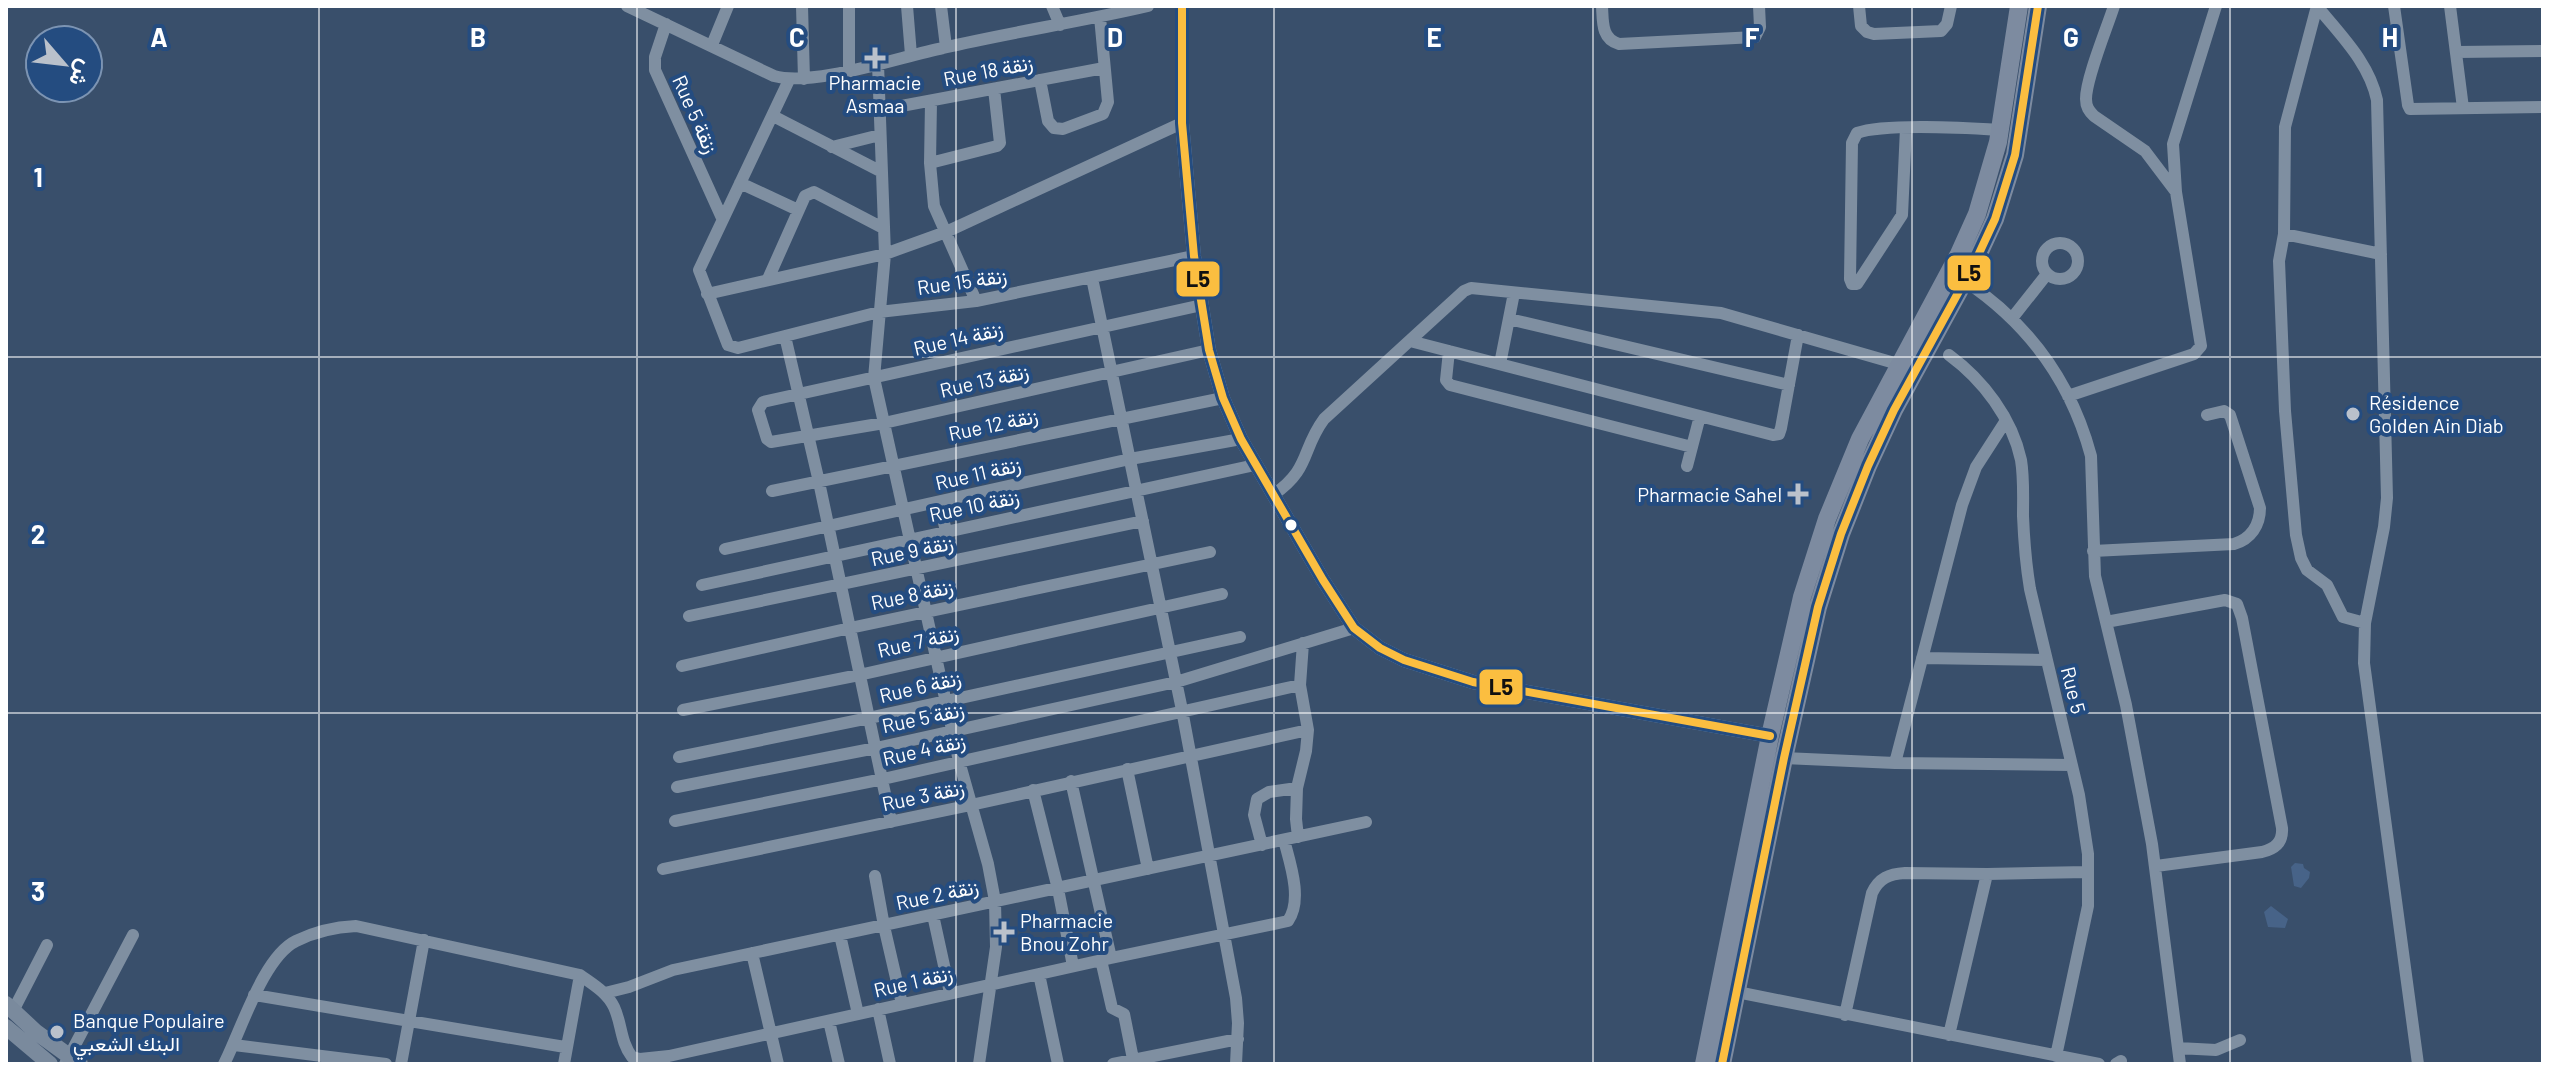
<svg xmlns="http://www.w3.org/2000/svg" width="2549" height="1070" font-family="Barlow,Vazirmatn,sans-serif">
	<rect width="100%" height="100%" fill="#394f6b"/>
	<path fill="#476388" d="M2295 863 2303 864 2304 868 2310 872 2309 878 2301 888 2294 886 2291 867Z
		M2271 906 2288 919 2285 928 2268 927 2264 912Z"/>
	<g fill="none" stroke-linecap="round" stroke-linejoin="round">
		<path stroke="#7f8fa1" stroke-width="12" d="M627 6 774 76C814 87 899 57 943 48 1011 32 1080 22 1148 6
			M802 6 804 79
			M907 6 911 55
			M941 6 946 47
			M1052 6 1060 25
			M1602 6C1603 21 1601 39 1619 44L1755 37 1760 27 1759 6
			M1859 6 1861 26 1867 32 1874 34 1941 31 1947 24 1951 6
			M2114 6C2107 28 2086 78 2086 99 2086 107 2089 111 2094 116L2145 151 2176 192
			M2317 6C2340 35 2369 62 2377 100L2387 498 2384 527 2365 623 2364 663 2418 1064
			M2317 6 2285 127 2284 234 2279 261 2285 411 2296 535 2301 558 2307 570 2327 585 2343 617 2365 623
			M2394 6 2408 105 2410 109 2543 107
			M2450 6 2463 108
			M666 24 655 57V70L722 218
			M712 45 728 6
			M2457 52 2543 51
			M878 64 885 254 874 378 959 761 988 864 995 901 996 947 979 1064
			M849 70V6
			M789 80 699 270 728 345 738 348 879 312 976 301 1194 256
			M1040 80 1048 121 1054 128 1063 129 1103 114 1108 102 1100 17
			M931 102 930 163 934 206 976 301
			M880 110 1104 68
			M773 116 880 171
			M1906 128 1902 215 1857 284H1852L1850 279 1852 143 1857 133C1885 123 1967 128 2001 130
			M832 147 880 135
			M930 163 997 146 1000 143 994 89
			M740 183 798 210
			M2284 234 2381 254
			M2042 261a18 18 0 1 1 36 0a18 18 0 1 1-36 0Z
			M1092 278 1182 710 1236 998 1238 1023 1236 1064
			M768 279 805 196 814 192 883 228
			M1965 281C2029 324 2071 381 2091 456L2095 576 2126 705 2152 844 2180 1064
			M707 294 885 254 946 232 1182 123
			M1202 305 763 402 758 410 767 439 771 442 884 423 1209 350
			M2013 317 2047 274
			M1509 319 1789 385
			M785 336 819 482 891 822
			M1410 341 1773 435 1779 434 1781 428 1798 335
			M1449 351 1446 380 1450 385 1692 447
			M1949 355C1983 380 2012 418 2021 460 2024 478 2023 497 2023 516 2024 540 2026 565 2030 589L2079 795 2088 854V906L2056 1056
			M1500 364 1514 293
			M2068 396 2194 354 2201 346 2176 192 2173 144 2216 6
			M1687 466 1700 416
			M772 491 1223 398
			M1273 495C1311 469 1301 450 1324 419L1464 291 1471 288 1721 313 1898 364
			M939 502 946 531
			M725 549 1130 459 1241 439
			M2093 551 2234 544C2251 539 2260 525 2260 508L2230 415 2224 411 2207 415
			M702 585 1255 465
			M689 616 1143 521
			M2106 622 2225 600 2237 604 2242 618 2282 828C2283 842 2275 849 2262 852L2156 866
			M1922 658 2046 660
			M682 666 850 628 1210 552
			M683 710 859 675 1222 594
			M679 757 869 718 1240 637
			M1784 758 1895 763 2071 765
			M1895 763 1962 505 1976 467 2005 422
			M1127 769 1148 869
			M1071 781 1111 958
			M677 787 876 748 1176 682 1354 628
			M1033 790 1058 889 1073 966
			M675 821 883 779 1300 685
			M1298 837 1296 819 1297 788 1306 751 1308 730 1300 685 1303 643
			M1262 845 1254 815 1257 799 1269 792 1297 788
			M663 869 971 805 1308 730
			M875 876 884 926 902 1004
			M933 915 950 993
			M840 935 858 1014
			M752 953 778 1064
			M1101 960 1112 1008 1124 1014 1134 1064
			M1039 974 1058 1064
			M580 975C592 984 607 992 614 1007 622 1024 620 1041 632 1057L640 1059 669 1056 1111 958 1288 921C1303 900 1290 863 1284 840
			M1737 992 2099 1064
			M605 993 629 987 673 970 1366 822
			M254 995 565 1047
			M878 1009 890 1064
			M13 1011 47 945
			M1845 1015 1872 893C1879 878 1889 874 1905 873L1987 874 2088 872
			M829 1021 839 1064
			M1949 1035 1987 874
			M234 1045 386 1064
			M2178 1048 2216 1050 2240 1040
			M65 1064 133 935
			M224 1064C241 1031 263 957 296 941 314 932 336 927 356 926L580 975 564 1064
			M401 1064 424 940
			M1113 1064 1238 1039
			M2116 1064 2121 1061"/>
		<path stroke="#7f8fa1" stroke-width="14" d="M1182 6V123L1194 256 1209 350 1223 398 1241 439 1323 580 1354 628 1380 648 1404 660 1473 682 1770 736"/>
		<path stroke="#7a8a9d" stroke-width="16" d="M6 1004 36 1032 80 1064
			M6 1027 50 1064"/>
		<path stroke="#7d8ba0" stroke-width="18" d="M1704 1064 1770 736 1802 597 1827 519 1860 439 1959 254 1977 214 1998 142 2019 6
			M1722 1064 1784 758 1818 607 1841 534 1868 466 1894 410 1975 262 1995 219 2015 155 2038 6"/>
		<defs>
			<path id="bus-1" d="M1182 6V123L1194 256 1209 350 1223 398 1241 439 1323 580 1354 628 1380 648 1404 660 1473 682 1770 736
				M1722 1064 1784 758 1818 607 1841 534 1868 466 1894 410 1975 262 1995 219 2015 155 2038 6"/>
		</defs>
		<use href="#bus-1" stroke="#244c80" stroke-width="14"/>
		<use href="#bus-1" stroke="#fbbe40" stroke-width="8"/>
	</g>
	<path fill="none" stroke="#fff" stroke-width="2" stroke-opacity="0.55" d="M319 6V1064M637 6V1064M956 6V1064M1274 6V1064M1593 6V1064M1912 6V1064M2230 6V1064M6 357H2543M6 713H2543"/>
	<g fill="#bac1cb" stroke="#244c80" stroke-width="3">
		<path d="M871 46h8v8h8v8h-8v8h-8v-8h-8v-8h8z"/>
		<circle cx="2353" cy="414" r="8"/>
		<path d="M1794 482h8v8h8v8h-8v8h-8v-8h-8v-8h8z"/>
		<path d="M1000 920h8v8h8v8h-8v8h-8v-8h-8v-8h8z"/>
		<circle cx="57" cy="1032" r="8"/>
	</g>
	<circle fill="#fff" stroke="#244c80" stroke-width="3" cx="1291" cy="525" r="7"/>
	<g text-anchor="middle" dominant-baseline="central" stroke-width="8" stroke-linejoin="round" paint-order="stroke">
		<g font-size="20" fill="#fff" stroke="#244c80">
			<text transform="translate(988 70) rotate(-11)">Rue 18 زنقة</text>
			<text transform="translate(696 114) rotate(66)">Rue 5 زنقة</text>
			<text transform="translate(962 281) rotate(-8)">Rue 15 زنقة</text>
			<text transform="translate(958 338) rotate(-13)">Rue 14 زنقة</text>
			<text transform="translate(984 380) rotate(-13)">Rue 13 زنقة</text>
			<text transform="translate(993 424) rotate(-12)">Rue 12 زنقة</text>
			<text transform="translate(978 473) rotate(-13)">Rue 11 زنقة</text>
			<text transform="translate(974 505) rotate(-12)">Rue 10 زنقة</text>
			<text transform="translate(912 550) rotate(-12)">Rue 9 زنقة</text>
			<text transform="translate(912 594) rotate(-12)">Rue 8 زنقة</text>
			<text transform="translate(918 641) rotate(-13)">Rue 7 زنقة</text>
			<text transform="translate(920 686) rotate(-13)">Rue 6 زنقة</text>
			<text transform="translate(2074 690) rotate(76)">Rue 5</text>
			<text transform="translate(923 717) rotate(-12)">Rue 5 زنقة</text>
			<text transform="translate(924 749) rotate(-13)">Rue 4 زنقة</text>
			<text transform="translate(923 795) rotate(-12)">Rue 3 زنقة</text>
			<text transform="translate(937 894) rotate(-12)">Rue 2 زنقة</text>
			<text transform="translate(913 981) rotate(-13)">Rue 1 زنقة</text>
		</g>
		<g font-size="20" fill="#fff" stroke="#244c80" text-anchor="start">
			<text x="875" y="82" text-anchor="middle">Pharmacie<tspan x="875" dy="23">Asmaa</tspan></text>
			<text x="2369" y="402">Résidence<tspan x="2369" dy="23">Golden Ain Diab</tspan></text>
			<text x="1782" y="494" text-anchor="end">Pharmacie Sahel</text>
			<text x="1020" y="920">Pharmacie<tspan x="1020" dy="23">Bnou Zohr</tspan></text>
			<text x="73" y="1020">Banque Populaire<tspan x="73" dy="23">البنك الشعبي</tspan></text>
		</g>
	</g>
	<g font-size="26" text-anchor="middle" font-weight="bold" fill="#fff" stroke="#244c80" stroke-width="8" stroke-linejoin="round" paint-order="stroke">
		<text x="159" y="47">A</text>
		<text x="478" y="47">B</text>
		<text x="797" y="47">C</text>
		<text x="1115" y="47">D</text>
		<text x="1434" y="47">E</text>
		<text x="1752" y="47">F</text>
		<text x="2071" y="47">G</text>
		<text x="2390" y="47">H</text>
		<text x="38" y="187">1</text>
		<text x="38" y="544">2</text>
		<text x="38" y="901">3</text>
	</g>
	<g stroke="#244c80" stroke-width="3">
		<rect x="1946" y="254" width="46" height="38" rx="8" fill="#fbbe40"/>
		<rect x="1175" y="260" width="46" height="38" rx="8" fill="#fbbe40"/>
		<rect x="1478" y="668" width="46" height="38" rx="8" fill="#fbbe40"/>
	</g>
	<g font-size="22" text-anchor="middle" font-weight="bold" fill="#111">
		<text x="1969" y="281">L5</text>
		<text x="1198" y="287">L5</text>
		<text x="1501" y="695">L5</text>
	</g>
	<rect width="2549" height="1070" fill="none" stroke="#ffffff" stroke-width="16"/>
	<g transform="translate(64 64) rotate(118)"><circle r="38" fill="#244c80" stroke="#7c94b3" stroke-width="2"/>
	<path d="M0-6L14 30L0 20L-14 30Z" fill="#bac1cb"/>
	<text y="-12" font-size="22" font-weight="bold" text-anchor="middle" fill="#ffffff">ش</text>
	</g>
</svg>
